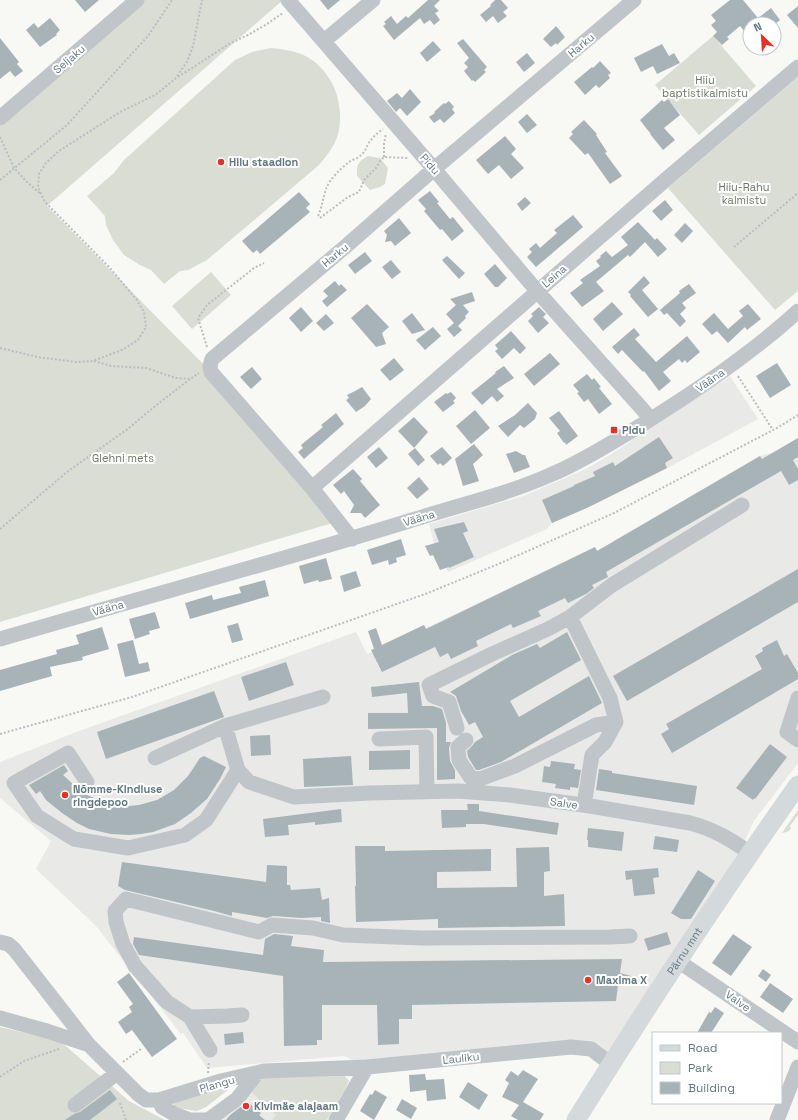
<svg xmlns="http://www.w3.org/2000/svg" width="798" height="1120" font-family="'Space Grotesk',sans-serif">
	<rect width="100%" height="100%" fill="#f8f8f5"/>
	<path fill="#e9e9e8" d="M730 376 758 419 664 470 589 507 552 523 547 529 448 572 446 568 434 543 429 524 523 496 586 469 608 456Z
		M798 438V763L754 821 715 905 611 1064 591 1049 367 1067 344 1056 207 1068 183 1033 181 1034 96 926 36 869 51 841 0 798V762L79 731 356 632 367 654 372 652 371 650 424 625 426 628 595 547 598 551 760 456 775 452Z
		M251 1092 277 1115 272 1120H220L226 1113 229 1116Z"/>
	<path fill="#d9ddd4" d="M137 0H283L47 206 211 372 339 521 0 622V118Z
		M713 36 756 86 699 135 655 85Z
		M271 48C281 49 291 50 301 54 331 66 346 103 338 134 335 146 327 155 319 165L207 260 188 270 180 271 164 284 151 270 140 265 124 255 113 240 106 225 105 216 87 196 114 173 124 160 235 60 252 52Z
		M798 77V291L775 310 668 188Z
		M368 156 380 158 388 168 385 184 380 187 370 190 357 176C357 165 357 162 368 156Z
		M211 272 231 295 192 329 172 306Z
		M798 810V815L790 826 791 829 787 832 782 833Z
		M0 1027 60 1041 129 1101 165 1120H0Z
		M340 1071 349 1081 344 1091 327 1120H272L276 1115 251 1092V1085L265 1077Z
		M228 1087V1090L206 1107 197 1111 176 1108 174 1106 173 1102Z"/>
	<path fill="#a8b3b7" d="M75 0H99L85 12Z
		M320 0H340L328 10Z
		M428 0H440L434 6 439 11 435 13 440 20 434 25 430 20 424 24 420 18 394 40 383 26 386 24 384 22 391 16 397 24 406 16 408 18Z
		M495 0H501L508 8 503 12 507 16 498 23 493 16 486 22 480 15 491 6 490 5Z
		M730 0H743L758 18 771 8 780 20 775 24H750V38L740 26 727 37 729 39 722 45 713 36 717 32 711 25 716 21 711 15Z
		M798 6V28L787 15Z
		M50 18 60 30 56 34 57 35 40 47 26 30 34 23 38 28Z
		M556 26 565 37 557 45 556 43 551 47 543 39Z
		M0 38 19 62 17 64 23 71 15 77 10 71 0 79Z
		M463 39 487 67 484 70 486 72 475 82 473 80 472 81 464 71 468 67 464 63 469 58 457 43Z
		M433 41 441 50 427 62 420 53Z
		M662 44 669 56 674 53 680 63 657 74 653 66 641 72 634 58Z
		M527 53 535 63 524 72 516 62Z
		M600 61 611 73 608 75 610 78 599 88 596 85 585 95 574 82 592 67 593 68Z
		M410 89 421 102 407 116 400 108 396 112 387 101 397 93 402 98Z
		M668 99 680 115 664 128 675 140 663 150 650 134H651L646 128 640 120 662 100 664 102Z
		M449 101 454 107 452 109 455 113 444 123 440 119 434 123 429 117 435 113 434 112 444 103 445 104Z
		M527 114 537 125 527 133 518 122Z
		M584 120 597 134 596 135 607 152 605 153 622 176 610 184 588 153 585 155 569 138 573 134 571 132Z
		M505 136 516 149 511 154 524 168 511 179 499 165 488 174 476 160Z
		M430 191 439 202 437 203 450 219 453 217 464 231 452 241 442 229 440 230 424 211 426 209 418 200Z
		M299 192 310 204 306 208 310 212 260 254 257 250 253 253 242 241Z
		M525 197 531 203 522 211 517 204Z
		M665 200 673 210 661 221 652 211Z
		M573 215 583 227 536 267 527 257 532 252 529 249 536 243 540 248 557 233 554 230Z
		M399 218 411 233 395 246 391 241 385 242 387 235 384 231Z
		M638 222 655 240 657 238 667 249 658 257 645 242 630 257 628 255 596 282 604 291 582 307 570 293 583 283 580 280 600 266 596 261 601 257 600 256 606 251 612 257 628 245 621 237Z
		M685 223 693 231 682 243 674 235Z
		M365 252 372 261 355 274 348 265Z
		M447 256 465 273 459 279 442 260Z
		M391 260 401 272 392 279 382 267Z
		M495 264 507 278 498 287H495L484 274Z
		M644 276 650 283 642 290 637 284 658 309 648 317 630 296 631 295 628 292Z
		M335 281 339 286 341 284 347 290 327 307 322 301 328 296 323 291Z
		M689 284 696 293 682 303 686 308 680 314 686 321 680 327 667 313 664 315 660 310 680 293 679 291Z
		M472 292 475 301 463 305 469 312 465 316 466 318 458 326 462 330 454 337 447 329 454 323 446 314 456 305 450 299Z
		M612 302 623 314 603 331 593 319Z
		M367 304 389 327 382 333 386 344 376 347 351 318Z
		M748 304 761 319 747 330 745 327 728 343 717 331 712 335 702 324 714 313 728 329 743 316 739 311Z
		M301 307 313 321 301 332 289 318Z
		M539 307 546 314 543 317 549 323 538 333 528 321 533 316 531 314Z
		M412 313 425 330 412 334 402 321Z
		M326 314 334 323 324 331 316 323Z
		M433 327 441 336 425 350 416 340Z
		M634 328 640 335 635 339 656 362 687 336 700 352 687 363 685 360 682 363 679 359 663 372 671 381 659 391 644 371 643 372 622 350 618 354 612 347Z
		M511 331 526 348 520 354 514 348 502 359 495 351 498 349 495 345Z
		M550 353 560 364 534 386 524 374Z
		M394 358 404 370 390 381 380 370Z
		M777 363 791 385 770 398 756 376Z
		M504 366 514 378 497 389 504 396 497 402 492 396 482 405 471 393 496 373 495 372Z
		M252 367 262 379 251 389 240 377Z
		M587 374 592 380 594 378 601 387 599 388 612 404 599 414 588 399 584 402 577 393 579 392 573 385Z
		M362 387 371 399 365 406 356 412 346 400 349 398 347 395 357 390Z
		M451 392 456 398 453 401 455 403 443 412 434 402 446 393 447 394Z
		M528 403 537 413 535 419 524 428 520 425 508 437 498 426 515 415Z
		M475 410 490 428 471 444 456 426Z
		M559 411 578 436 566 445 565 442 564 443 557 433 560 431 549 418Z
		M336 413 344 424 304 459 298 452 303 448 301 445 323 427 321 425Z
		M414 417 428 432 414 448 398 431Z
		M659 437 673 458 665 463 667 468 589 507 552 523 542 500 574 486V485L595 476 593 472 613 462 615 466Z
		M798 438V457L793 460 798 469V480L789 485 781 471 606 572 608 577 592 585 594 588 586 594 568 603 565 598 538 611 541 616 513 628 511 624 476 641 478 646 451 659 448 653 440 657 435 647 382 672 371 650 374 649 368 631 376 628 382 645 424 625 426 629 595 547 597 551 760 456 762 459Z
		M474 444 483 455 473 464 479 481 463 486 455 459Z
		M379 447 388 458 376 468 367 457Z
		M442 447 452 458 443 466 440 463 438 465 430 456Z
		M415 448 425 460 418 466 408 454Z
		M516 451 523 455H525L530 467 514 473 506 454Z
		M353 469 362 479 360 481 380 505 365 518 361 513H350L354 505 344 491 341 494 333 485Z
		M419 477 429 489 417 499 407 488Z
		M464 522 468 531 463 533 474 557 449 568V567L440 570 433 555 430 556 425 546 439 542 434 529Z
		M401 539 406 555 396 558 397 562 389 565 388 560 372 565 367 550Z
		M326 558 332 579 319 582 318 580 304 584 299 566Z
		M798 569V602L627 701 613 676Z
		M356 571 361 586 344 592 340 576Z
		M265 580 269 596 190 619 185 603 212 595 213 600 241 593 239 587Z
		M155 612 160 628 149 631 150 634 135 639 129 619Z
		M238 623 243 640 232 643 227 626Z
		M102 627 109 649 82 657 83 660 50 667 52 676 0 691V670L57 654 56 650 79 644 76 635Z
		M567 632 581 660 510 701 519 717 589 676 602 703 501 762 479 770H476L468 757 467 751 472 746 475 742 483 737 475 722 469 725 461 711 456 696 450 692 512 655 537 644 540 648Z
		M133 640 139 664 148 662 150 671 125 677 117 644Z
		M777 640 784 656 787 654 798 673V679L672 753 661 734 669 729 666 724 762 669 755 656 763 651 762 648Z
		M286 662 294 685 249 701 241 677Z
		M419 682 422 706H433L442 709 446 723V742H451L449 748 450 761 455 770V779L437 780V728L368 729V713H408L407 693 372 697 371 687Z
		M214 691 224 717 106 759 97 732Z
		M270 735 271 755 251 756 250 736Z
		M770 744 787 757 755 799 754 798 753 800 736 788Z
		M410 750V769L369 770V751Z
		M204 756 226 767 220 779 207 799 191 813 175 824 153 832 141 834 129 835 111 834 89 829 77 823 62 813 46 800 40 791 36 794 29 785 64 765 68 771 63 775 75 786 85 794 103 802 118 806H129L139 805 157 800 174 790 188 776 200 758Z
		M351 756 353 785 304 787 303 759Z
		M551 761 575 764 574 769 581 770 578 788 570 787V790L555 788 556 784 542 782 544 766 550 767Z
		M599 769 612 771V773L697 786 694 805 596 790Z
		M467 804H479V811L559 823 557 835 484 824H466V827L442 828 441 810H468Z
		M341 809 342 822 315 825V822L288 825 289 835 265 837 263 819Z
		M588 828 624 832 622 851 588 847V840H587Z
		M655 836 679 840 677 852 653 849Z
		M355 846H385V851L491 849V871L437 872V888L517 887 516 848 549 847 550 871 544 872V896L564 894 565 926 438 928V919L356 922 355 886H356Z
		M122 862 266 882 267 865 287 866V885H290L291 890 320 888 322 900 329 898 330 923 321 921V917L302 918 273 916 267 918 232 912V916L214 911 125 890 118 886Z
		M658 868 659 877 653 878 655 894 634 896 632 879 626 880 625 871Z
		M698 870 715 881 691 919H681L671 913Z
		M667 932 671 944 647 951 648 950 644 939Z
		M274 934 293 936 291 946 324 950 323 962 622 959 620 973 631 976 630 986 618 985 616 1001 412 1005V1019H399V1044L378 1045 377 1005H322V1040H317V1045L284 1046 283 976 139 955 133 944 134 937 263 955 265 939Z
		M733 934 752 947 731 976 712 963Z
		M763 969 771 975 766 982 758 976Z
		M129 973 177 1039 152 1057 132 1030 126 1034 118 1022 132 1012 129 1007 133 1004 117 982Z
		M770 983 793 999 783 1013 760 997Z
		M715 1007 724 1013 711 1033H697L709 1012 711 1013Z
		M243 1032 244 1043 225 1045 224 1034Z
		M523 1070 538 1079 523 1102 544 1114 540 1120H518L511 1116 519 1105 502 1097 509 1083 505 1080 511 1071 518 1076Z
		M425 1074 426 1080 444 1079 446 1099 427 1101 426 1090 410 1092 409 1075Z
		M468 1082 488 1095 479 1110 459 1097Z
		M110 1090 117 1099 90 1120H65L74 1114 80 1112Z
		M375 1090 387 1097 374 1120 360 1111 370 1094 372 1095Z
		M402 1099 417 1108 411 1119 396 1110Z
		M247 1101 261 1113 259 1115 265 1120H226L230 1115 242 1106Z"/>
	<g fill="none" stroke-linecap="round" stroke-linejoin="round">
		<path stroke="#b9bec0" stroke-width="2" stroke-dasharray="2 2" stroke-linecap="butt" d="M178 77 229 44 248 35 267 24 283 13
			M0 137 14 168 28 183 41 194
			M384 157V144L386 133
			M0 180 67 125 148 36 172 0
			M318 216C322 207 323 198 326 189 329 180 341 168 348 163 352 159 358 159 361 155 365 152 366 148 368 144 372 138 377 133 383 129
			M320 218 348 197 359 192 364 180 376 168 380 161 384 157 408 158
			M734 247 798 193
			M207 347 198 318 207 305 254 268 264 263
			M0 348 38 357 76 362 93 361 122 350 138 340 146 327 144 312 137 300 110 268 45 202 38 187 39 174 46 163 59 151 120 112 155 95 175 79 187 62 193 46 202 0
			M94 361 111 366 146 368 176 378 190 379 199 373
			M738 376 773 430
			M0 529 67 472 129 428 154 407 190 379
			M0 734 132 697 428 593 496 565 614 513 777 428 798 415
			M123 1062 141 1049
			M208 1073 209 1062
			M0 1077 24 1061 59 1049
			M120 1103 126 1120"/>
		<path stroke="#bfc5c8" stroke-width="15" d="M288 0 434 169 537 291 644 411 650 419
			M324 41 373 0
			M0 118 137 0
			M312 488 663 182 798 67
			M352 539 312 488 211 372 210 366 212 359 345 247 434 169 634 0
			M0 639C136 599 273 563 409 521 456 506 505 495 550 475 580 463 607 445 635 429 692 394 749 356 798 311
			M798 698 787 732 798 740
			M225 726 238 770 249 782 294 797 370 793 458 791 510 795 590 806 690 823C713 829 730 839 750 853
			M457 728 449 702 433 696 429 685 492 654 548 629 570 617
			M379 739 426 737 427 792
			M466 740 458 747 459 760 471 778 480 779 515 766 596 725 616 722
			M155 758 225 726 323 697
			M87 782 68 753 14 783 37 816 74 839 128 848 185 835 206 820 238 770
			M584 805 592 755 605 742 616 722 610 698 570 617 612 585 742 505
			M0 942 8 944 14 949 89 1045 138 1094 146 1100H159L221 1081 264 1071 367 1067
			M678 961 798 1042
			M242 1015 228 1016 190 1017 167 1002 135 966 123 944 116 922 115 911 126 899 259 932 272 925 313 928 343 935 422 938 610 937 630 936
			M190 1017 210 1050
			M0 1018 47 1031 89 1045
			M159 1100 162 1107 174 1114 190 1120H208L237 1099 257 1073
			M75 1105 117 1073
			M336 1120 367 1067 571 1047 591 1049 611 1064
			M777 1120 798 1067"/>
		<path stroke="#d4d9dc" stroke-width="19" id="s1" d="M576 1120C647 1006 720 895 798 785"/>
	</g>
	<g fill="#e63127" stroke="#fff" stroke-width="1.5">
		<circle cx="221" cy="162" r="4"/>
		<rect x="610" y="426" width="8" height="8" rx="2"/>
		<circle cx="65" cy="795" r="4"/>
		<circle cx="588" cy="980" r="4"/>
		<circle cx="246" cy="1106" r="4"/>
	</g>
	<g text-anchor="middle" dominant-baseline="central" stroke-width="4" stroke-linejoin="round" paint-order="stroke">
		<g font-size="11" fill="#637981" stroke="#fff">
			<text transform="translate(581 45) rotate(-40)">Harku</text>
			<text transform="translate(69 59) rotate(-40)">Seljaku</text>
			<text transform="translate(430 164) rotate(49)">Pidu</text>
			<text transform="translate(335 255) rotate(-40)">Harku</text>
			<text transform="translate(554 276) rotate(-41)">Leina</text>
			<text transform="translate(710 380) rotate(-35)">Vääna</text>
			<text transform="translate(419 518) rotate(-17)">Vääna</text>
			<text transform="translate(108 608) rotate(-16)">Vääna</text>
			<text transform="translate(564 803) rotate(8)">Salve</text>
			<text stroke="none"><textPath href="#s1" startOffset="201">Pärnu mnt</textPath></text>
			<text transform="translate(738 1001) rotate(35)">Valve</text>
			<text transform="translate(461 1058) rotate(-6)">Lauliku</text>
			<text transform="translate(217 1084) rotate(-16)">Plangu</text>
		</g>
		<g font-size="11" fill="#6a7962" stroke="#fff">
			<text x="705" y="80">Hiiu<tspan x="705" dy="13">baptistikalmistu</tspan></text>
			<text x="744" y="187">Hiiu-Rahu<tspan x="744" dy="13">kalmistu</tspan></text>
			<text x="123" y="458">Glehni mets</text>
		</g>
		<g font-size="11" font-weight="bold" fill="#637981" stroke="#fff" text-anchor="start">
			<text x="229" y="162">Hiiu staadion</text>
			<text x="622" y="430">Pidu</text>
			<text x="73" y="789">Nõmme-Kindluse<tspan x="73" dy="13">ringdepoo</tspan></text>
			<text x="596" y="980">Maxima X</text>
			<text x="254" y="1106">Kivimäe alajaam</text>
		</g>
	</g>
	<rect x="652" y="1032" width="130" height="72" fill="#ffffff" stroke="#c1c9cd"/>
	<rect x="660" y="1045" width="20" height="6" fill="#d4d9dc" stroke="#c1c9cd"/>
	<text x="688" y="1052" font-size="12" fill="#637981">Road</text>
	<rect x="660" y="1062" width="20" height="12" fill="#d9ddd4" stroke="#c1c9cd"/>
	<text x="688" y="1072" font-size="12" fill="#637981">Park</text>
	<rect x="660" y="1082" width="20" height="12" fill="#a8b3b7" stroke="#c1c9cd"/>
	<text x="688" y="1092" font-size="12" fill="#637981">Building</text>
	<g transform="translate(762 36) rotate(335)"><circle r="19" fill="#ffffff" stroke="#c1c9cd"/>
	<path d="M0-3L7 15L0 10L-7 15Z" fill="#e63127"/>
	<text y="-6" font-size="11" font-weight="bold" text-anchor="middle" fill="#637981">N</text>
	</g>
</svg>
